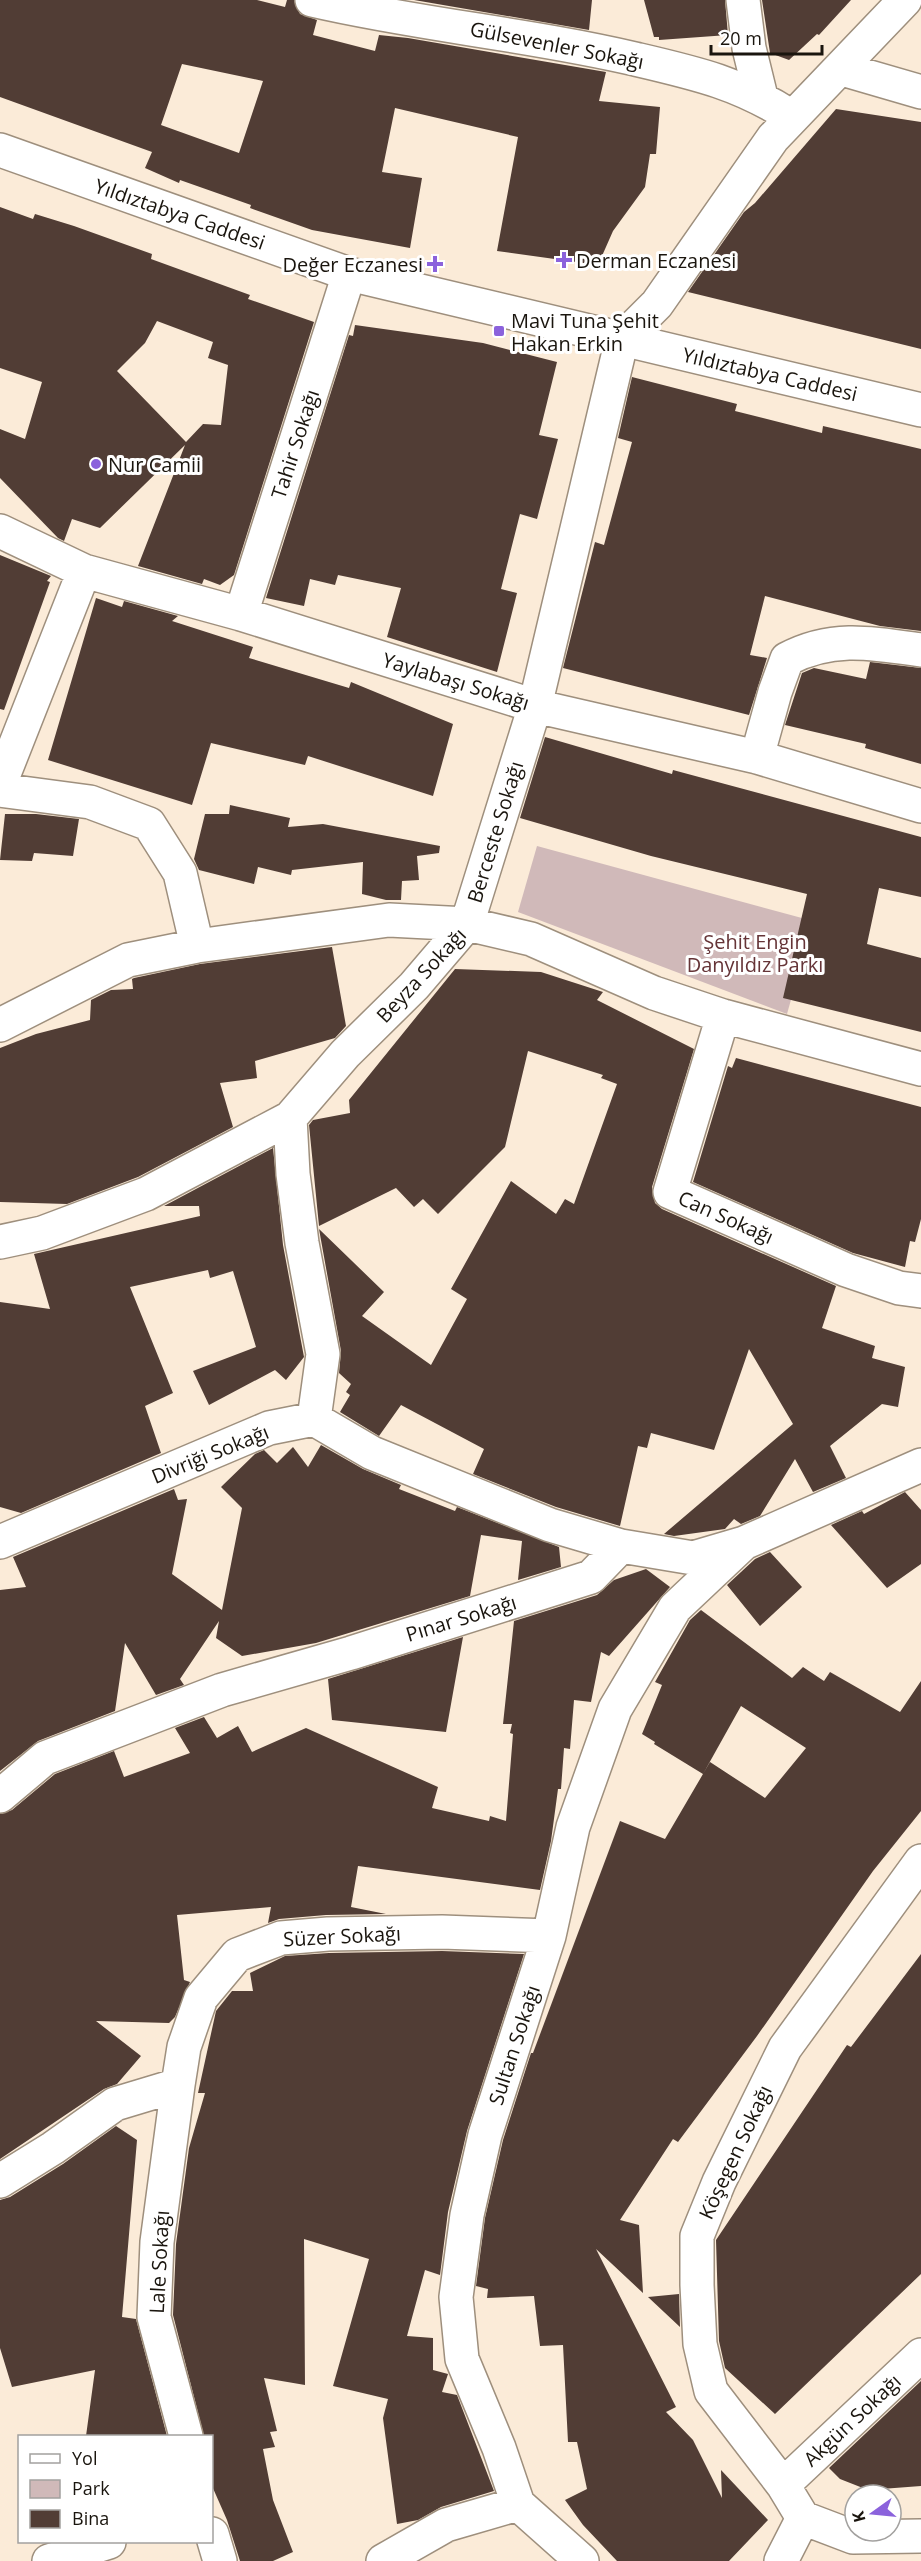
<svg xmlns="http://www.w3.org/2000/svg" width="921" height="2561" font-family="'Open Sans',sans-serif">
	<rect width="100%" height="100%" fill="#fbebd8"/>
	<path fill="#d0b9b9" d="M537 846 813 921 787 1014 518 912Z"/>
	<path fill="#513d35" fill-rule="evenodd" d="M0 0H257L285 7 287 0H294L300 14 317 20 313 35 375 51 379 35 408 38 606 72 599 101 660 107 656 154H650L645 187 613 231 598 265 497 251 518 137 395 108 382 172 422 178 410 248 312 230 250 208 251 205 180 180 179 183 145 168 152 152 0 97ZM182 64 263 81 239 153 161 125Z
		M414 0H592L589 30Z
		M644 0H725L728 35 659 40V37H654Z
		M762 0H851L819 35 817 34 789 60 770 53Z
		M836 109 921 122V349L688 292 744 212 755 203Z
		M0 207 33 219 35 214 74 226 152 254 151 259 250 295 248 299 314 322 234 575 220 585 204 579 202 584 138 566 185 445 100 528 72 519 64 541 58 538 0 478V429L25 439 42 382 0 368ZM157 321 213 342 208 358 228 365 221 425 203 424 186 442 117 371 145 343Z
		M355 325 483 343 557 362 539 435 558 439 537 519 520 514 501 589 517 593 497 672 387 637 401 588 338 575 335 585 310 579 304 606 266 598 349 335 353 336Z
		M632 377 737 404 735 411 822 433 823 426 921 449V631L880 626 765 596 750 655 767 658 749 715 563 668 595 542 604 545 632 442 618 438Z
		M0 555 51 576 47 581 50 582 4 710 0 709Z
		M96 598 122 607 124 601 178 616 172 621 253 647 249 658 349 688 351 682 453 724 433 796 308 756 305 765 211 743 192 805 48 760Z
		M870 662 921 668V764L865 748 866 744 785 725 802 673 814 668 866 679Z
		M545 737 672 774 673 770 921 837V897L879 888 867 944 921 958V1032L783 998 807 894 651 856 520 818Z
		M230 805 290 818 288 827 323 824 440 846 439 853 417 856 419 880 402 881 401 900H386L362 894 363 862 292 870 291 875 258 867 254 884 199 870 194 859 205 814H229Z
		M5 814H36L79 819 73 856 34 853 32 861 0 860Z
		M332 947 346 1026 335 1038 255 1061 257 1078 220 1083 233 1127 138 1177 67 1204 0 1202V1048L36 1034 90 1020 91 1000 111 990 133 989 132 979 134 978 200 964Z
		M455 969 541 972 603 992 597 1000 694 1049 652 1187 655 1203 662 1209 836 1286 822 1328 875 1346 872 1358 905 1367 898 1407 882 1404 830 1446 846 1478 813 1492 795 1459 760 1516 741 1524 734 1519 725 1529 674 1536 664 1534 793 1424 749 1349 714 1450 651 1433 647 1448 638 1446 620 1526 556 1507 473 1474 484 1449 401 1405 379 1436 340 1412 350 1395 346 1392 351 1384 339 1373 341 1351 319 1229 384 1292 362 1316 431 1365 467 1299 451 1289 511 1181 556 1214 565 1199 574 1204 617 1084 601 1078 603 1075 528 1051 505 1147 438 1214 423 1199 414 1207 396 1188 319 1226 309 1125 313 1120 350 1113 349 1100Z
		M736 1058 921 1107V1219L915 1242 910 1241 905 1267 853 1253 693 1182 728 1066 732 1068Z
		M273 1148 283 1245 304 1357 286 1380 275 1370 209 1405 193 1371 256 1347 233 1271 210 1278 208 1270 130 1287 173 1393 145 1406 161 1453 21 1513 0 1507V1302L50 1309 34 1254 200 1216 199 1206H164Z
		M321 1445 363 1469 401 1485 399 1489 455 1511 457 1507 559 1547 561 1567 518 1580 522 1541 481 1535 470 1596 316 1643 242 1656 216 1638 219 1621 180 1679 184 1685 156 1695 125 1643 115 1711 38 1741 0 1771V1590L26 1587 13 1557 174 1489 178 1500 187 1499 172 1574 222 1610 242 1508 221 1487 255 1454 264 1450 277 1463 293 1447 308 1467Z
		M905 1492 921 1510V1564L887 1588 831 1525 862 1511 864 1514Z
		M770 1552 802 1587 760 1626 727 1585 755 1559Z
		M646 1569 670 1587 609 1656 601 1652 591 1702 574 1700 570 1749 564 1748 561 1789H558L551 1841 540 1890 358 1866 351 1907 386 1914 326 1915 279 1919 268 1923 271 1907 177 1915 184 1980 190 1982 175 2017 169 2023 96 2021 141 2056 117 2084 104 2089 0 2159V1814L12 1810 55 1774 114 1751 124 1777 190 1753 175 1728 204 1717 217 1738 238 1726 252 1752 306 1728 438 1787 432 1808 489 1821 490 1816 506 1821 513 1734 510 1733 512 1724H503L514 1621 597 1595 614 1580Z
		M701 1610 792 1678 803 1667 824 1681 830 1672 900 1712 921 1681V1811L873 1871 757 2036 678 2142 673 2139 620 2220 639 2225 643 2293 596 2249 676 2407 666 2412 693 2440 722 2498 721 2470 768 2520 729 2561H617L583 2525 565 2500 587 2489 577 2442H568L563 2345 540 2346 534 2296 487 2298 488 2289 476 2286 485 2218 503 2140 531 2053H533L620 1821 665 1839 710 1762 765 1798 806 1748 741 1706 703 1774 654 1744 655 1742 642 1734 662 1685 655 1682 690 1620Z
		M463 1637 446 1732 332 1720 328 1679Z
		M442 1951 524 1954 467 2131 448 2212 440 2275 425 2270 407 2336 433 2338V2370L448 2374 442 2392 457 2395 494 2491 441 2507 418 2520 397 2524 383 2418 388 2399 333 2386 369 2259 304 2239 305 2385 264 2378 277 2431 270 2432 275 2447 263 2449 273 2500 293 2552 273 2561H240L227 2520 212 2486V2436H204L173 2315 176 2244 189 2148 205 2093H198L216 2011 232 1991H253L250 1973 285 1956 329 1953Z
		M921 1954V2274L775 2414 725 2368 719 2341 716 2240 847 2045 851 2047Z
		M116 2126 137 2140 122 2317 136 2319 167 2436H86L95 2370 12 2387 0 2348V2200L10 2197 63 2164Z
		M679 2294 680 2327 648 2297Z
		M921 2381V2486L868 2490 840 2479 829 2468Z"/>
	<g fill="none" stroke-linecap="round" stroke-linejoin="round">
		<defs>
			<path id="minor" d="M312 0C419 25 529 34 635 59 695 73 740 83 792 117
				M743 0 749 48 761 97
				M842 69 921 92
				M0 531 84 571 241 614 535 706 757 757 921 806
				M241 614 349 274
				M757 757 775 692 787 659C832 635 873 643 921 650
				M0 784 84 571
				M0 790 90 802 149 824 180 873 197 946
				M723 1016 670 1192 846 1270 899 1288 921 1291
				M0 1025 128 960 197 946 389 920 467 924 535 706 622 339 657 304 773 138 905 0
				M290 1118 293 1174 302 1243 323 1354 314 1419
				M0 1242 42 1233 146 1194 290 1118 345 1054 414 986 467 924 531 939 654 993 723 1016 921 1069
				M0 1542 269 1428 314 1419 372 1453 550 1525 621 1546
				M0 1796 45 1758 222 1690 351 1653 591 1577 621 1546 693 1558 744 1543 921 1465
				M921 1861 785 2048 719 2182 697 2236V2285L700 2344 711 2391 783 2485 803 2518 853 2537 921 2536
				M178 2085 157 2242 154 2317 186 2436
				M0 2181 53 2148 115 2104 178 2085 184 2047 201 1998 237 1955 281 1938 328 1934 442 1932 549 1936
				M783 2485 921 2355
				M212 2534 220 2561
				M49 2561 109 2542
				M383 2561 446 2525 518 2504
				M582 2561 518 2504 499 2448 462 2359 456 2297 467 2215 485 2135 549 1936 573 1827 615 1709 675 1608 744 1543
				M781 2561 803 2518"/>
			<path id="major" d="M0 150 349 274 921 410"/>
		</defs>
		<use href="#minor" stroke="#9e8f7d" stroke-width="36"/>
		<use href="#major" stroke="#9e8f7d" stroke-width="36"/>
		<use href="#minor" stroke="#fff" stroke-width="33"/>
		<use href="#major" stroke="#fff" stroke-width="33"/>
	</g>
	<g fill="#8b62dc" stroke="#fff" stroke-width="2">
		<path d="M561 251h6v6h6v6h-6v6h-6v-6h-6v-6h6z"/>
		<path d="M432 255h6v6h6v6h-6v6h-6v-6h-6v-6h6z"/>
		<rect x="493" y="325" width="12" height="12" rx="3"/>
		<circle cx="96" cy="464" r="6"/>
	</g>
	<g text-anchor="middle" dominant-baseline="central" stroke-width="6" stroke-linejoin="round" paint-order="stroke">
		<g font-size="20" fill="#1a150e" stroke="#fff">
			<text transform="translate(557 45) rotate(11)">Gülsevenler Sokağı</text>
			<text transform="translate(180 214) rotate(19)">Yıldıztabya Caddesi</text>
			<text transform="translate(770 374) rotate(13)">Yıldıztabya Caddesi</text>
			<text transform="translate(295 444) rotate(-72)">Tahir Sokağı</text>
			<text transform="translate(456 681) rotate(17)">Yaylabaşı Sokağı</text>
			<text transform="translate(495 832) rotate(-73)">Berceste Sokağı</text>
			<text transform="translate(421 975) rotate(-47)">Beyza Sokağı</text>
			<text transform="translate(726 1217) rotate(24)">Can Sokağı</text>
			<text transform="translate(210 1454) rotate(-22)">Divriği Sokağı</text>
			<text transform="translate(461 1618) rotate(-17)">Pınar Sokağı</text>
			<text transform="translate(342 1936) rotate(-3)">Süzer Sokağı</text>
			<text transform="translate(514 2045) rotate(-72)">Sultan Sokağı</text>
			<text transform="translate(735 2152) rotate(-65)">Köşegen Sokağı</text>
			<text transform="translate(159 2262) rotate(-87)">Lale Sokağı</text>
			<text transform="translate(852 2420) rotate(-43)">Akgün Sokağı</text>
		</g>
		<g font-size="20" fill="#1a150e" stroke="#fff" text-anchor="start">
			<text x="576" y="260">Derman Eczanesi</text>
			<text x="423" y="264" text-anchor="end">Değer Eczanesi</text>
			<text x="511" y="320">Mavi Tuna Şehit<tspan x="511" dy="23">Hakan Erkin</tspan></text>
			<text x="108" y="464">Nur Camii</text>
		</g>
		<g font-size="20" fill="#653437" stroke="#fff">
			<text x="755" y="941">Şehit Engin<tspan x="755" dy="23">Danyıldız Parkı</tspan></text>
		</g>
	</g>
	<rect x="18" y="2435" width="195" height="108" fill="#ffffff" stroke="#a3a19f" stroke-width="1.5"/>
	<rect x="30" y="2454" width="30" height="9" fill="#ffffff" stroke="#a3a19f" stroke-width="1.5"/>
	<text x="72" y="2465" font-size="18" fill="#1a150e">Yol</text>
	<rect x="30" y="2480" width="30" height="18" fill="#d0b9b9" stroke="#a3a19f" stroke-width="1.5"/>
	<text x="72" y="2495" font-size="18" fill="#1a150e">Park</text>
	<rect x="30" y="2510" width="30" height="18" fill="#513d35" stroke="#a3a19f" stroke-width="1.5"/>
	<text x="72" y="2525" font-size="18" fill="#1a150e">Bina</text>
	<g transform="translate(873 2513) rotate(255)"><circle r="28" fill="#ffffff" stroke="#a3a19f" stroke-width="1.5"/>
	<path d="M0-4.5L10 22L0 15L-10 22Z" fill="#8b62dc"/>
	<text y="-9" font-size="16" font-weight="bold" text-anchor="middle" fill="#1a150e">K</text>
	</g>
	<path d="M711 45v9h111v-9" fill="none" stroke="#1a150e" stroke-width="3"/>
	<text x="720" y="45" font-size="18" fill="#1a150e" stroke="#ffffff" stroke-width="4.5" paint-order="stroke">20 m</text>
</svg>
